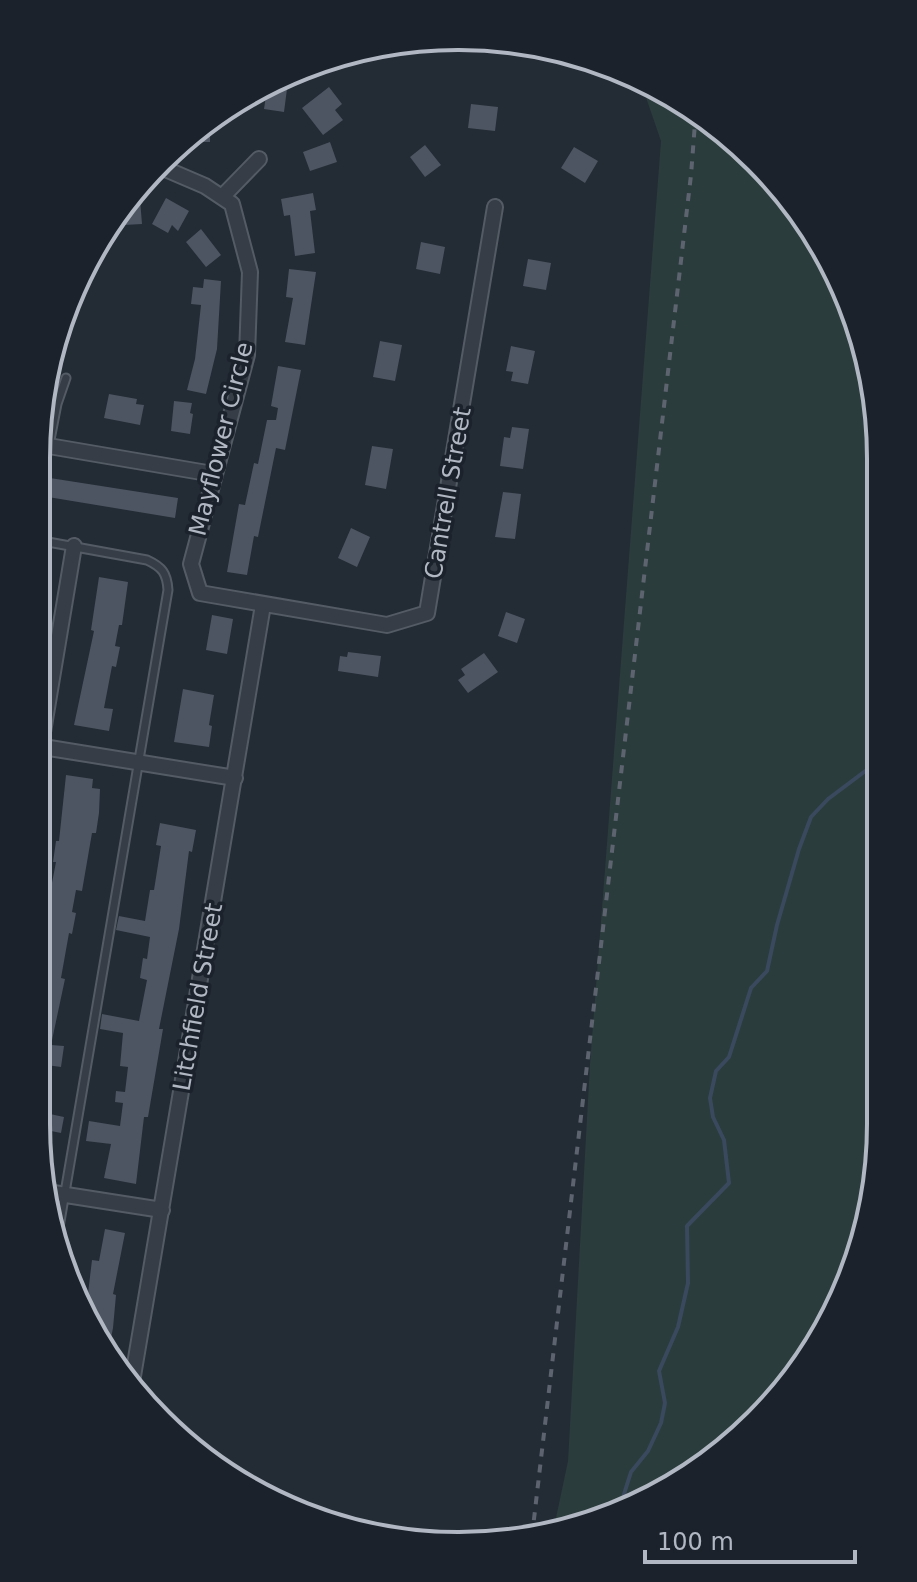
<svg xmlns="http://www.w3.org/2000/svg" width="917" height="1582" font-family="'DejaVu Sans',sans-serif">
	<rect width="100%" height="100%" fill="#232b35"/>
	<path fill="#2b3c3c" d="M642 86 693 107 758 160 824 247 859 323 880 430V1152L859 1259 810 1358 716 1458 595 1523 553 1532 568 1461 590 1064 661 141Z"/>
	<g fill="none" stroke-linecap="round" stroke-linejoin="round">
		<path stroke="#3a495d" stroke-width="4" d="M619 1510 631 1472 648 1451 661 1423 665 1403 659 1371 678 1327 688 1283 687 1226 729 1183 724 1140 713 1117 710 1098 716 1071 729 1057 751 988 767 971 777 925 799 849 811 817 828 799 880 760"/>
	</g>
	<path fill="#4c5561" d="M273 87 287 89 284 112 264 109 267 89Z
		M329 87 342 104 335 110 343 120 323 135 302 108Z
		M247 98 250 109 216 117 223 107Z
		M471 104 498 107 495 131 468 128Z
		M210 121V142H189Z
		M330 142 337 162 310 171 303 152Z
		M425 145 441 165 425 177 410 157Z
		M574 147 598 161 585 183 561 168Z
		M313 193 316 210 310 211 315 253 295 256 290 215 284 216 281 199Z
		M166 198 189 211 178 231 172 225 168 233 152 224Z
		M140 199 142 224 106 226 132 200Z
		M201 229 221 255 206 267 186 242Z
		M421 242 445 247 440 274 416 269Z
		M528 259 551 263 546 290 523 286Z
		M289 269 316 272 305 345 285 342 293 298 286 297Z
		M204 279 221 281 217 349 206 394 187 390 195 359 201 305 191 304 193 287 203 288Z
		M380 341 402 345 395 381 373 377Z
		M511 346 535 351 528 384 511 381 513 372 506 371Z
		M278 366 301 370 285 450 276 448 258 537 254 536 247 575 227 572 239 504 245 505 254 463 258 464 267 420H276L278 408 271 406Z
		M109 394 137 399 136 404 144 405 140 425 104 418Z
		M174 401 192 403 190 413 193 414 190 434 171 431Z
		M512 427 529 429 523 469 500 466 504 437 510 438Z
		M372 446 393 449 386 489 365 485Z
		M50 478 178 498 175 518 48 497Z
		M503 492 521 494 515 539 495 537Z
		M351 528 370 537 357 567 338 558Z
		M99 577 128 582 122 625H119L115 646 120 647 116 667 112 666 104 708 113 709 109 731 74 725 94 631 91 630Z
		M506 612 525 619 517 643 498 636Z
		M212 615 233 619 227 654 206 650Z
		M348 652 381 656 378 677 338 671 340 656 347 657Z
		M484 653 498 672 468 693 458 680 465 675 461 669Z
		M183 689 214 695 209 725 212 726 209 747 174 742Z
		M66 775 93 779 92 788 100 789 99 813 96 833H92L82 891 76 890 72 912 76 913 72 934 69 933 61 978 65 979 51 1045 64 1046 61 1067 46 1065 42 1088 36 1087 37 961 56 862H53L56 841H59Z
		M160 823 196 830 192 852 189 851 179 929 159 1029H163L148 1117H144L136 1184 104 1178 111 1144 86 1141 89 1121 120 1126 123 1103 115 1102 116 1091 125 1092 128 1067 120 1066 123 1033 100 1029 102 1014 139 1021 147 980 140 978 143 958 147 959 150 937 116 930 119 916 145 921 150 890H154L161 846 156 845Z
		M36 1111 64 1117 61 1133 46 1130 42 1150Z
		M105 1229 125 1233 113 1294 116 1295 113 1328 108 1353 86 1310 92 1260 99 1261Z"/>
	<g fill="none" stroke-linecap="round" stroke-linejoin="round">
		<defs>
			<path id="service" d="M49 445 57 404 66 378
				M37 540 147 560C162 567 167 573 168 590L56 1245"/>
			<path id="minor" d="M163 168 205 186 232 204 250 272 247 355 191 564 200 593 387 625 427 613 495 207
				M222 197 259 159
				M37 444 213 474
				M37 746 235 778
				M36 774 74 546
				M47 1192 162 1210
				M131 1388 263 605"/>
		</defs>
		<use href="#service" stroke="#545b64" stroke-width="11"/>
		<use href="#minor" stroke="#545b64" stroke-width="18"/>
		<use href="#service" stroke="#363d46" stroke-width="7"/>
		<use href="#minor" stroke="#363d46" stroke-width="14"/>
		<path stroke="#5d6470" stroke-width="4" stroke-dasharray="8 8" stroke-linecap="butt" d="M532 1536 691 175 696 110"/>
	</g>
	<g text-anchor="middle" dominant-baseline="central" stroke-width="7" stroke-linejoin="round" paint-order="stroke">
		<g font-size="24" fill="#b1b8c3" stroke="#1c222b">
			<text transform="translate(221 439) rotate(-76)">Mayflower Circle</text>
			<text transform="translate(448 493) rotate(-80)">Cantrell Street</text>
			<text transform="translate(198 997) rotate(-80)">Litchfield Street</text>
		</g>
	</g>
	<path d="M0 0H917V1582H0ZM458 50H459A408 408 0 0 1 867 458V1124A408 408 0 0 1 459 1532H458A408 408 0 0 1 50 1124V458A408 408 0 0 1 458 50Z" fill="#1c222b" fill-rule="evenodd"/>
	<path fill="none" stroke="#b1b8c3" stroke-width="4" d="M458 50H459A408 408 0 0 1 867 458V1124A408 408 0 0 1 459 1532H458A408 408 0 0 1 50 1124V458A408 408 0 0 1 458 50Z"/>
	<path d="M645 1550v12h210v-12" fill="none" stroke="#b1b8c3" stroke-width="4"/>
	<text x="657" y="1550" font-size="24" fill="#b1b8c3" stroke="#1c222b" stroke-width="6" paint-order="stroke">100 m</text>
</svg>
